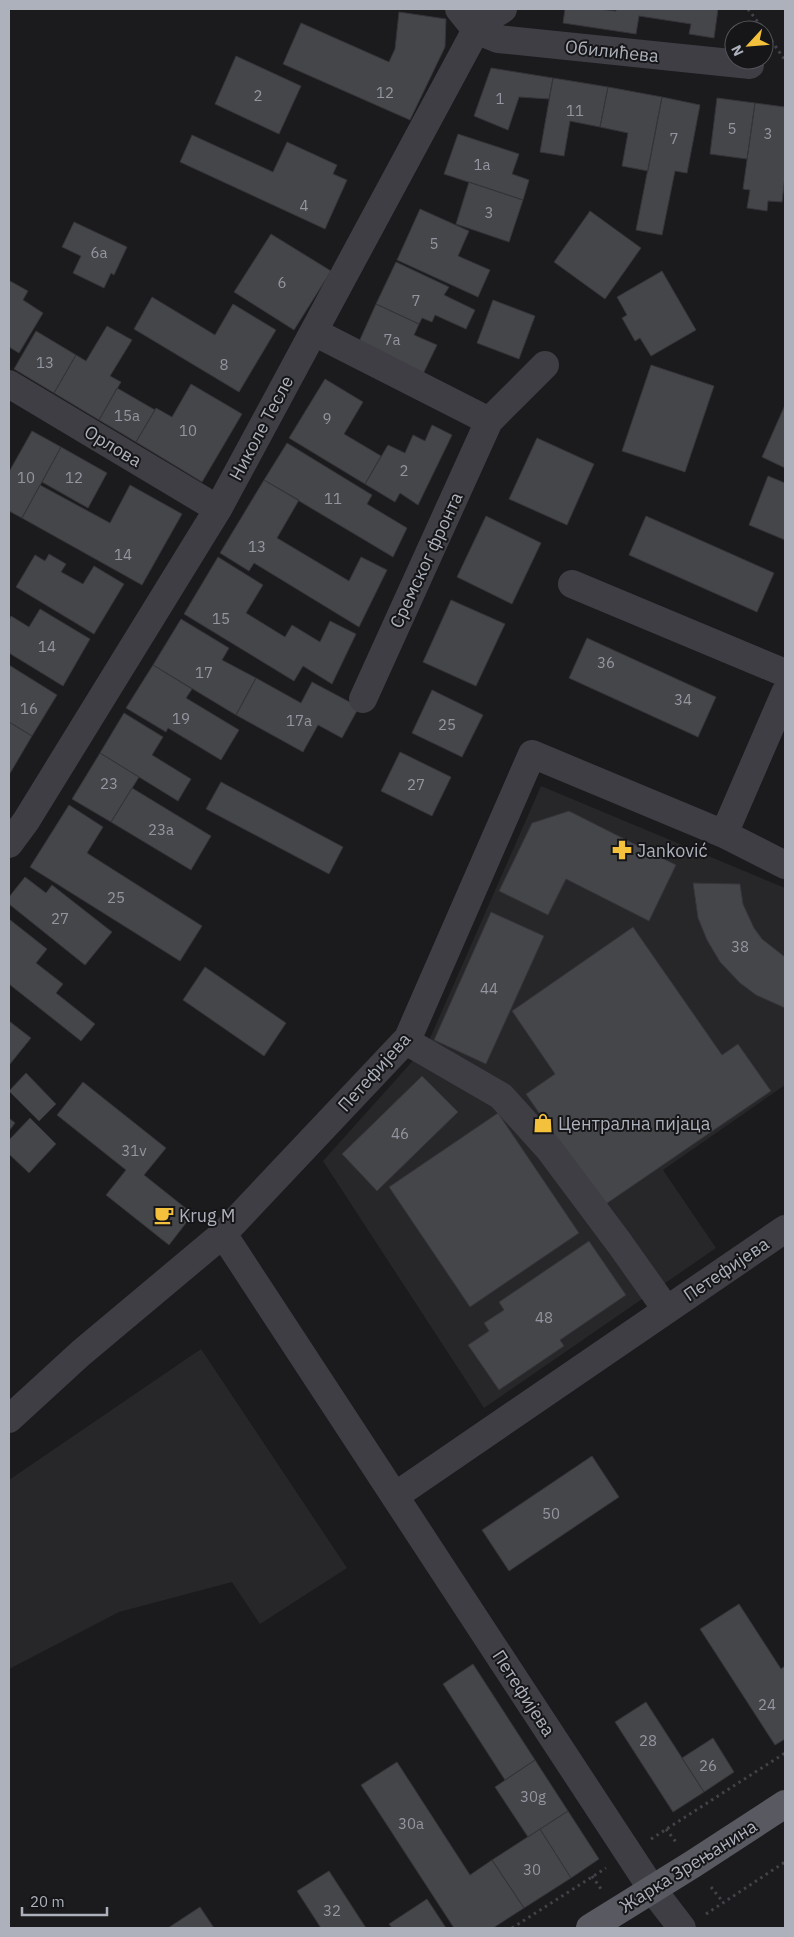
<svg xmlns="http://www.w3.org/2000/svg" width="794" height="1937" font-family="'IBM Plex Sans',sans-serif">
	<rect width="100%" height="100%" fill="#1b1b1d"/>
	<path fill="#27272a" d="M541 786 785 888V1085L663 1170 716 1248 484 1408 323 1161 427 1045Z
		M201 1349 347 1568 260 1624 232 1582 119 1612 9 1669V1480Z"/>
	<path fill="#45464a" stroke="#353539" d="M565 9H598L616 11V9H718L714 38 689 34 691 24 639 16 636 34 563 23Z
		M399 12 446 19 445 47 410 120 283 64 301 23 389 62 395 49Z
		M236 56 301 86 279 134 215 104Z
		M491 68 553 78 549 99 519 97 508 130 474 116Z
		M553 78 608 87 600 127 570 121 564 156 540 152Z
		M608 87 662 97 648 171 622 166 628 133 600 127Z
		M662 97 700 105 687 173 675 171 662 235 636 230Z
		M717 98 755 103 747 159 710 154Z
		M755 103 785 107V176L782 202 768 201 767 211 747 208 750 190 743 189Z
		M458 134 519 154 512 174 529 180 523 200 444 174Z
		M192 135 273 172 287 142 337 165 333 174 347 180 325 229 180 162Z
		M469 182 523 200 509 242 456 224Z
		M420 209 469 231 458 256 490 270 478 297 397 260Z
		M590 211 641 248 605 299 554 262Z
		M74 222 127 247 114 275 111 273 104 288 73 273 81 256 62 247Z
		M271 234 331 271 294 330 234 292Z
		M396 262 449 287 444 295 475 310 466 329 435 315 432 322 422 318 419 324 376 304Z
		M662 271 696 330 651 356 640 338 635 341 622 318 627 315 617 297Z
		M10 281 28 291 23 300 43 313 19 353 9 347V284Z
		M152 297 215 335 233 304 276 330 239 392 134 329Z
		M493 300 535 316 519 359 477 343Z
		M376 304 419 324 414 335 437 345 423 374 358 344Z
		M107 326 132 340 110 376 121 382 99 420 54 393 76 355 86 361Z
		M36 331 76 355 54 393 14 369Z
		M651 365 714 386 685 472 622 451Z
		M325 379 363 402 344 434 381 456 365 484 289 438Z
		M191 384 242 414 202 482 136 442 156 408 172 417Z
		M117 388 155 410 136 442 99 420Z
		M785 405V468L762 457Z
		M432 425 452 435 418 505 400 493 395 502 365 484 388 445 405 453 413 435 425 441Z
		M32 431 61 447 22 518 9 511V472Z
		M537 438 594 464 567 525 509 499Z
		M287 443 372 495 367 504 407 528 393 557 264 480Z
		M61 447 107 473 88 508 42 482Z
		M768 476 785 483V540L749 525Z
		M264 480 299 500 277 538 349 581 361 557 387 570 359 627 254 563 249 571 220 553Z
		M40 485 110 523 130 485 182 514 142 585 22 518Z
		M486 516 541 543 512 604 457 577Z
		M646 516 774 573 757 612 629 555Z
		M49 554 66 564 61 572 83 584 94 566 124 584 94 634 16 587 35 555 45 561Z
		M218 557 263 585 246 613 285 637 292 625 320 642 330 621 356 634 332 684 303 666 294 681 184 614Z
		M451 600 505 624 476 686 423 662Z
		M40 609 90 639 63 686 9 653V620L11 616 29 627Z
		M181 619 229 648 222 660 256 678 236 715 153 665Z
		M587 638 716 697 698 737 569 678Z
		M9 665 57 695 32 736 9 722Z
		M153 665 192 689 186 698 239 730 221 760 168 728 166 732 126 708Z
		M256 678 301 703 312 682 359 707 342 738 318 725 303 752 236 715Z
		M432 690 483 715 462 757 412 733Z
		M124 713 163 737 152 755 191 779 178 801 100 753Z
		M9 722 32 736 9 775Z
		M400 752 451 777 432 816 381 791Z
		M100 753 139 777 111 822 72 799Z
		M221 782 343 847 329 874 206 809Z
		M132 788 211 836 191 870 111 822Z
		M69 805 103 827 87 853 202 926 180 961 30 867Z
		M569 811 676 865 649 921 566 879 548 915 499 891 532 823Z
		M25 877 46 893 52 885 112 932 85 965 9 904V897Z
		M693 883 740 884 743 904 754 928 762 939 785 957V1008L756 995 740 983 720 962 707 940 698 918Z
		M491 912 544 936 486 1064 434 1040Z
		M9 919 47 949 36 963 63 984 56 993 95 1024 81 1041 9 984Z
		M633 927 722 1055 738 1044 771 1091 603 1206 526 1094 555 1074 512 1011Z
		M205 967 286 1023 264 1056 183 1000Z
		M9 1021 31 1038 10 1064 9 1063Z
		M26 1073 56 1104 39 1121 9 1091Z
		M422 1076 458 1112 377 1191 342 1154Z
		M83 1082 166 1148 144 1175 193 1214 169 1245 106 1195 126 1170 57 1115Z
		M498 1113 579 1233 470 1307 389 1187Z
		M9 1118 15 1123 9 1131Z
		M30 1118 56 1144 29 1173 9 1154V1140Z
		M589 1241 626 1295 560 1340 564 1346 499 1390 468 1345 489 1331 484 1323 504 1310 499 1302Z
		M592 1456 619 1497 509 1571 482 1530Z
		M739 1604 781 1669 785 1666V1739L775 1745 700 1629Z
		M473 1664 535 1760 505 1780 443 1684Z
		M646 1702 704 1792 673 1812 615 1722Z
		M713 1738 734 1772 704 1792 682 1758Z
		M535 1760 568 1811 528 1837 495 1787Z
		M397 1762 470 1875 492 1860 524 1908 493 1928H454L361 1785Z
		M568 1811 599 1859 571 1878 540 1829Z
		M540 1829 571 1878 524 1908 492 1860Z
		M329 1871 366 1928H321L297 1891Z
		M427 1899 446 1928H392L389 1924Z
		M200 1907 214 1928H168Z"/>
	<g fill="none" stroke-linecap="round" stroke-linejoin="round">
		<path stroke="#424349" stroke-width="3" stroke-dasharray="2.5 4" stroke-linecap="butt" d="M748 9 764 30
			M764 30 785 60
			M666 1829 676 1842
			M651 1839 785 1753
			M592 1876 601 1889
			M711 1887 723 1902
			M706 1914 785 1862
			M512 1928 606 1868"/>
		<path stroke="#3e3e44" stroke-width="28" d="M459 9 476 30 498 39 750 65
			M314 332 489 421
			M9 384 218 509
			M572 584 785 673
			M363 699 489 421 545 365
			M724 834 785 693
			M9 844 26 821 218 509 476 30 485 20 503 9
			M406 1041 501 1096 549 1149 620 1244 666 1309
			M223 1234 652 1889 682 1928
			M9 1419 81 1353 223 1234 408 1038 532 754 724 834 785 865
			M395 1496 785 1229"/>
		<path stroke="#585961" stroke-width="28" d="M590 1928 693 1864 785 1804"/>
	</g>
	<defs>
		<symbol id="pharmacy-bare" viewBox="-9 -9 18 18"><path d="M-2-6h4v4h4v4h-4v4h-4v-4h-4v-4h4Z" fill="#f4c13c" stroke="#161618" stroke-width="2.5" paint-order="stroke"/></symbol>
		<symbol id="shop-bare" viewBox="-9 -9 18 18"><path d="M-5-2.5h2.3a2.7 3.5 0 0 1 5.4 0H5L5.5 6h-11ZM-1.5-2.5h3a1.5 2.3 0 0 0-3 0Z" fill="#f4c13c" stroke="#161618" stroke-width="2.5" paint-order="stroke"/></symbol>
		<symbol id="cafe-bare" viewBox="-9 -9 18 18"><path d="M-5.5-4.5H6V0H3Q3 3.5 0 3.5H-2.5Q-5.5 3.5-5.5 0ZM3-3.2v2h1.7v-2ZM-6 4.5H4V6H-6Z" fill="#f4c13c" stroke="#161618" stroke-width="2.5" paint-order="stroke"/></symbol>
	</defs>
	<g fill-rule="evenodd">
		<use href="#pharmacy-bare" x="608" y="836" width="28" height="28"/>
		<use href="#shop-bare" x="529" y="1109" width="28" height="28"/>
		<use href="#cafe-bare" x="150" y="1201" width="28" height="28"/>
	</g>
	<g text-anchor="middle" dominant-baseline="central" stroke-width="4" stroke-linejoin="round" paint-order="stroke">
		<g font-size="15" fill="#9396a0">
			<text x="385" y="92">12</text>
			<text x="258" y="95">2</text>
			<text x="500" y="98">1</text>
			<text x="575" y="110">11</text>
			<text x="732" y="128">5</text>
			<text x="768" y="133">3</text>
			<text x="674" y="138">7</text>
			<text x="482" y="164">1a</text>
			<text x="304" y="205">4</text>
			<text x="489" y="212">3</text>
			<text x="434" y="243">5</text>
			<text x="99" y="252">6a</text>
			<text x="282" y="282">6</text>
			<text x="416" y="300">7</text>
			<text x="392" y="339">7a</text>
			<text x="45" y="362">13</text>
			<text x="224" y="364">8</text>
			<text x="127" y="415">15a</text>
			<text x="327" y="418">9</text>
			<text x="188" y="430">10</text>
			<text x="404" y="470">2</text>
			<text x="26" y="477">10</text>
			<text x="74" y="477">12</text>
			<text x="333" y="498">11</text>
			<text x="257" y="546">13</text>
			<text x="123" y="554">14</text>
			<text x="221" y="618">15</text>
			<text x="47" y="646">14</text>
			<text x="606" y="662">36</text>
			<text x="204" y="672">17</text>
			<text x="683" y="699">34</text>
			<text x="29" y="708">16</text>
			<text x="181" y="718">19</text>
			<text x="299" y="720">17a</text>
			<text x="447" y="724">25</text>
			<text x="109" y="783">23</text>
			<text x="416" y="784">27</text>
			<text x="161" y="829">23a</text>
			<text x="116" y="897">25</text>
			<text x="60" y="918">27</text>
			<text x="740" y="946">38</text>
			<text x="489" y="988">44</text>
			<text x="400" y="1133">46</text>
			<text x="134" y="1150">31v</text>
			<text x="544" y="1317">48</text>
			<text x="551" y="1513">50</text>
			<text x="767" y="1704">24</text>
			<text x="648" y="1740">28</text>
			<text x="708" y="1765">26</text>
			<text x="533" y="1796">30g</text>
			<text x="411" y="1823">30a</text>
			<text x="532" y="1869">30</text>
			<text x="332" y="1910">32</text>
		</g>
		<g font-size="18" fill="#adb1bc" stroke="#161618">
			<text transform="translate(612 51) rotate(6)">Обилићева</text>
			<text transform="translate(261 428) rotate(-62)">Николе Тесле</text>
			<text transform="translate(113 446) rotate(31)">Орлова</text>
			<text transform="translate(426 560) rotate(-65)">Сремског фронта</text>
			<text transform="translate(374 1072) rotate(-48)">Петефијева</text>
			<text transform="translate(726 1269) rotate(-34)">Петефијева</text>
			<text transform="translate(524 1693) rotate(57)">Петефијева</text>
			<text transform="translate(688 1866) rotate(-32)">Жарка Зрењанина</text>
		</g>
		<g font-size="18" fill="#adb1bc" stroke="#161618" text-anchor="start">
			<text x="637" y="850">Janković</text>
			<text x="558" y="1123">Централна пијаца</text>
			<text x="179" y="1215">Krug M</text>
		</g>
	</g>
	<rect width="794" height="1937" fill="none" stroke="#adb1bc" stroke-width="20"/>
	<g transform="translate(749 45) rotate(244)"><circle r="24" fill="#161618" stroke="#52545a"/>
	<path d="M0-4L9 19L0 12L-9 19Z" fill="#f4c13c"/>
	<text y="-8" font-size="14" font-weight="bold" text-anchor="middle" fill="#adb1bc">N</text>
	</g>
	<path d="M22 1907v8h85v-8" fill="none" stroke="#adb1bc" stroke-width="2.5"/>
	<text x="30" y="1907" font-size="15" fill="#adb1bc" stroke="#161618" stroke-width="4" paint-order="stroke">20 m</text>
</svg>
